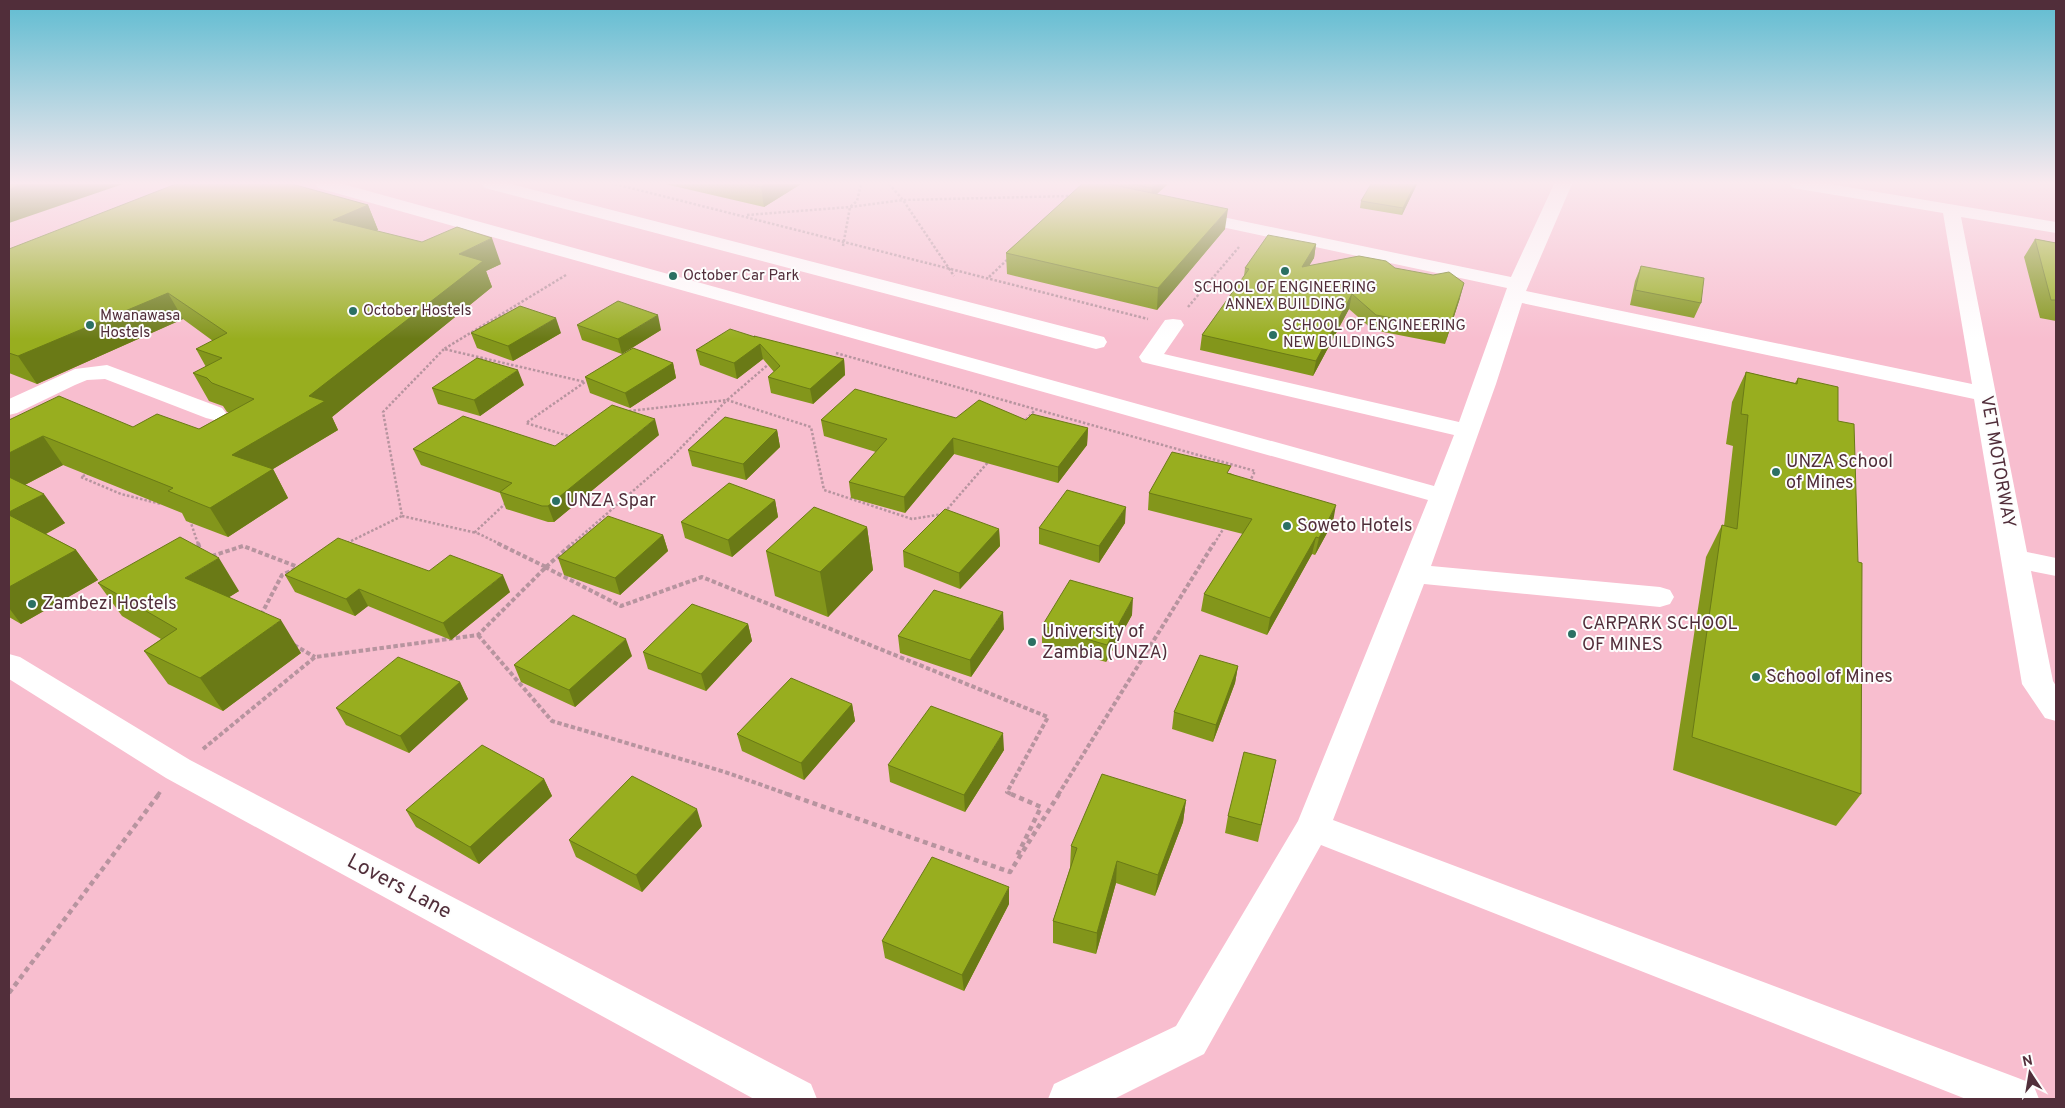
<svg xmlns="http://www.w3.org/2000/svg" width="2065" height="1108" font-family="Overpass,sans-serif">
	<rect width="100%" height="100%" fill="#f5d1dc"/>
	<path fill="#f8becf" d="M9 184H2056V1099H9Z"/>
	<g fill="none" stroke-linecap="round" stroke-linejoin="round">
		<path stroke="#b7949f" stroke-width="2.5" stroke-dasharray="2.5 2" stroke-linecap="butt" d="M615 184 1148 319
			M889 184 903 200 954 276
			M747 215 850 207 903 200 1070 196
			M843 246 850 207 857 201 861 184
			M566 275 444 349 585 382 526 423 572 437
			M989 277 1008 259
			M1188 307 1239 247
			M836 353 1255 471 1249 483
			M629 411 727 400 770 363
			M1023 423 1035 410
			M89 473 81 477 121 494 161 504
			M402 516 477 533
			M190 520 198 544
			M347 543 402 516 383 412 444 349
			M500 544 475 532 507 502
			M572 544 672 457 727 400 811 427 824 490 912 519 943 514 989 461
			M1214 544 1225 526"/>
		<path stroke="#b7949f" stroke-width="4" stroke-dasharray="4.5 2.5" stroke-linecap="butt" d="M198 543 201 552
			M212 556 243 546 298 567
			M545 567 621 606 702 577 1048 717 1007 792 1013 795
			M546 567 573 543
			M261 615 282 575 295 569
			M478 635 552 721 725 772 790 795
			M294 645 315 657
			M203 749 315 657 478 635 546 567 497 543
			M158 795 160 792
			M1058 795 1214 543"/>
		<path stroke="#b7949f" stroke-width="4.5" stroke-dasharray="5 4" stroke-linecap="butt" d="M787 794 1010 872 1059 794
			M1011 794 1041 807 1017 856
			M9 993 159 794"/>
		<path fill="#fff" fill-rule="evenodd" d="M315 184H343L1434 486 1454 435 1150 364 1142 362 1139 357 1165 320 1173 319 1181 320 1184 325 1164 354 1459 422 1507 288 1189 220 1183 219 1180 215 1183 211 1189 210 1511 277 1554 184H1572L1526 291 1972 384 1943 213 1793 188 1790 184H1830L2056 222V233L1961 217 2027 552 2056 558V576L2031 571 2053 681 2056 686V721L2045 718 2022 684 1974 399 1522 303 1496 384 1431 566 1660 587 1670 590 1674 597 1670 604 1660 607 1424 584 1333 820 2018 1078 2033 1084 2039 1099H1966L1321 845 1204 1054 1114 1099H1048L1054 1084 1176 1026 1298 821 1428 500 318 188Z
			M482 184H511L1104 337 1107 342 1104 347 1096 349 1088 347 485 188Z
			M107 365 222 408 226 413 222 418 214 420 206 418 105 379 87 380 75 385 17 413 9 415V399L75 369Z
			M9 654 20 657 190 760 811 1084 817 1099H754L166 778 9 679Z"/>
	</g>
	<path fill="#83961b" d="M665 184H801L764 207Z
		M1082 184H1168L1157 194 1225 229 1157 310 1007 274 1006 253Z
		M1371 184H1417L1402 215 1360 208 1361 201Z
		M368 205 378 230 376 231 501 264 486 271 492 287 332 417 338 430 273 469 288 498 228 537 186 521 182 513 63 465 25 485 65 523 46 534 76 550 98 580 21 624 9 617V420L133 427 199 429 229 412H227L223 406 209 401 193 373 206 367 196 349 213 341 183 319 37 384 9 373V249Z
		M2035 239 2056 243V321L2040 318 2024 257Z
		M1316 244 1314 258 1309 265 1395 268 1460 298 1445 344 1373 330 1349 309 1313 376 1200 350 1202 335 1244 276 1245 268Z
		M1641 266 1701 303 1694 318 1630 305 1635 281Z
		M577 325 661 330 622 354 582 340Z
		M471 333H561L513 361 477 348Z
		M754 337 844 359 845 375 813 404 771 393 768 377 774 372 763 359 737 379 700 365 696 350Z
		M673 363 676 378 630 408 590 393 585 377Z
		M1746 372 1795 383 1798 378 1838 421 1861 794 1836 826 1673 770 1706 557 1722 525 1724 526 1733 446 1726 444 1732 402Z
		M524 385 480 416 438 404 432 388Z
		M956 418 1026 420 1088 428 1087 445 1058 483 954 454 905 513 851 498 849 482 876 452 824 436 821 420Z
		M777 430 780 447 746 480 692 466 688 450Z
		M659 435 554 522H548L506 509 500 493 421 465 413 449 555 446Z
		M1230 473 1333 522 1315 555 1312 554 1267 635 1201 611 1204 594 1243 534 1148 510 1149 493Z
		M775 500 778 517 732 557 685 538 681 522Z
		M1125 523 1099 563 1039 544V528Z
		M867 527 873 570 828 617 775 596 766 551Z
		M999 529 1000 546 960 589 904 567 903 551Z
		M663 535 668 551 620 595 564 575 558 558Z
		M429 571 510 592 451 640 368 606 355 616 295 592 285 575Z
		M98 583 239 591 229 597 301 653 223 711 168 684 144 651 161 639 122 616Z
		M1132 615 1106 662 1042 643V626Z
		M748 624 752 641 706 691 648 669 643 652Z
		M1004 629 971 677 900 653 898 636Z
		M632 656 575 707 521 682 514 665Z
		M1238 666 1235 683 1213 742 1172 729 1174 712Z
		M460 682 468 699 409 753 346 725 336 708Z
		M852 704 855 721 804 780 742 751 737 734Z
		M1004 750 965 812 890 782 888 765Z
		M1276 760 1258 842 1225 833 1228 816Z
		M544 779 552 796 479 864 416 827 406 810Z
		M1186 800 1183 822 1155 896 1116 883 1096 954 1053 943V921L1070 868 1071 846Z
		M702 826 642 892 576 857 569 840Z
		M1009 904 964 991 885 958 882 941Z"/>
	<path fill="#6a7a16" d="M23 184H123L9 223V189Z
		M766 184H801L764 207 761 187Z
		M1157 184H1168L1151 199 1152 188Z
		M1415 184H1417L1402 215 1403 208Z
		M368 205 378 230 344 246 333 220Z
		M1228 209 1225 229 1157 310 1158 288Z
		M492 238 501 264 486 271 492 287 332 417 338 430 273 469 288 498 228 537 210 508 232 455 309 396 459 254Z
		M1316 244 1314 258 1300 281 1302 267Z
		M1464 283 1460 298 1445 344 1449 329Z
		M168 293 183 319 37 384 18 356Z
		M1352 294 1349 309 1313 376 1316 361Z
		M658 315 661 330 622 354 618 339Z
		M556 318 561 333 513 361 508 346Z
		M760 344 763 359 737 379 734 363Z
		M844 359 845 375 813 404 810 389Z
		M673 363 676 378 630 408 625 393Z
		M518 370 524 385 480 416 474 400Z
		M655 419 659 435 554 522 548 506Z
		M1088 428 1087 445 1058 483V467Z
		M777 430 780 447 746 480 743 464Z
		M43 436 63 465 9 493V453Z
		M953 438 954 454 905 513 904 497Z
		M44 494 65 523 29 543 9 517V512Z
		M775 500 778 517 732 557 728 540Z
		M1336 505 1333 522 1315 555 1319 538Z
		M1126 507 1125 523 1099 563V546Z
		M867 527 873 570 828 617 820 572Z
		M999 529 1000 546 960 589 959 573Z
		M663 535 668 551 620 595 615 578Z
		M1316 537 1312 554 1267 635 1270 618Z
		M76 550 98 580 21 624 9 608V587Z
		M219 558 239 591 207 611 185 578Z
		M503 575 510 592 451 640 443 623Z
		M359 589 368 606 355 616 346 599Z
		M1133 598 1132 615 1106 662 1107 645Z
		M1003 612 1004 629 971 677 970 660Z
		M281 620 301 653 223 711 200 678Z
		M748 624 752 641 706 691 701 674Z
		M626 639 632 656 575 707 569 690Z
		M1238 666 1235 683 1213 742 1216 725Z
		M460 682 468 699 409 753 400 736Z
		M852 704 855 721 804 780 801 763Z
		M1003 733 1004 750 965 812 964 795Z
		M544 779 552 796 479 864 470 847Z
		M1186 800 1183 822 1155 896 1158 875Z
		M697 809 702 826 642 892 636 875Z
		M1117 861 1116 883 1096 954 1097 933Z
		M1009 887V904L964 991 962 975Z"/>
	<path fill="#98ae1f" stroke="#6a7a16" d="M9 184H23L9 189Z
		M176 184H292L368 205 333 220 422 242 457 227 492 238 459 254 483 261 309 396 325 401 232 455 273 469 210 508 168 491 173 488 43 436 9 453V420L59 396 133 427 157 414 199 429 254 399 212 383 207 378 193 373 222 358 196 349 227 333 168 293 18 356 9 353V249Z
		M747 184H766L761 187Z
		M1082 184H1109L1228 209 1158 288 1006 253Z
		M1132 184H1157L1152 188Z
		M1371 184H1415L1403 208 1361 201Z
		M1268 235 1316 244 1302 267 1359 256 1386 261 1395 268 1433 275 1449 272 1464 283 1449 329 1376 315 1352 294 1316 361 1202 335 1249 269 1245 268Z
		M2035 239 2056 243V300H2051Z
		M1641 266 1704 278 1701 303 1635 290Z
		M618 301 658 315 618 339 577 325Z
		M520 306 556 318 508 346 471 333Z
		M730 329 755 337 754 336 844 359 810 389 768 377 780 366 760 344 734 363 696 350Z
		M633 348 673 363 625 393 585 377Z
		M477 358 518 370 474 400 432 388Z
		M1746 372 1797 384 1798 378 1838 387V421L1854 424 1858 562 1862 563 1861 794 1692 737 1722 525 1737 529 1748 415 1741 414Z
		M855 389 956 418 979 400 1026 420 1032 414 1088 428 1058 467 953 438 904 497 849 482 887 439 821 420Z
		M612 405 655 419 548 506H542L500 492 512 483 413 449 463 416 555 446Z
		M725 417 777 430 743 464 688 450Z
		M1172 452 1231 466 1227 473 1336 505 1319 538 1316 537 1270 618 1204 594 1252 519 1149 493Z
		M9 477 44 494 9 512Z
		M729 483 775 500 728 540 681 522Z
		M1067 490 1126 507 1099 546 1039 528Z
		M814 507 867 527 820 572 766 551Z
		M945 509 999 529 959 573 903 551Z
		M9 515 76 550 9 587Z
		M608 516 663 535 615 578 558 558Z
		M180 537 219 558 185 578 281 620 200 678 144 651 177 629 98 583Z
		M338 538 429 571 450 555 503 575 443 623 359 589 346 599 285 575Z
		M1070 580 1133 598 1107 645 1042 626Z
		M934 590 1003 612 970 660 898 636Z
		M692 604 748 624 701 674 643 652Z
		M573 615 626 639 569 690 514 665Z
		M1200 655 1238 666 1216 725 1174 712Z
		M398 657 460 682 400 736 336 708Z
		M791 678 852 704 801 763 737 734Z
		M931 706 1003 733 964 795 888 765Z
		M482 745 544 779 470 847 406 810Z
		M1244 752 1276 760 1261 825 1228 816Z
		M1102 774 1186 800 1158 875 1117 861 1097 933 1053 921 1077 848 1071 846Z
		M632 776 697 809 636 875 569 840Z
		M932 857 1009 887 962 975 882 941Z"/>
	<linearGradient id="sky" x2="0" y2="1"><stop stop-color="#5fbcd1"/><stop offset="0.54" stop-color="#faeaef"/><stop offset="1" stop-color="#faeaef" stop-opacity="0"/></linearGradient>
	<rect width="2065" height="339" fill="url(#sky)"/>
	<g fill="#2b7063" stroke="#fdfdfd" stroke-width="2">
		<circle cx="1285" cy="271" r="5"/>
		<circle cx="673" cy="276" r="5"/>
		<circle cx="353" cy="311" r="5"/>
		<circle cx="90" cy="325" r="5"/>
		<circle cx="1273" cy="335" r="5"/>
		<circle cx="1776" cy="472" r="5"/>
		<circle cx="556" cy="501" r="5"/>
		<circle cx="1287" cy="526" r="5"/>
		<circle cx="32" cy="604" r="5"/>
		<circle cx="1572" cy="634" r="5"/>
		<circle cx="1032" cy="642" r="5"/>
		<circle cx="1756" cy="677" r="5"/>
	</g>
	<g text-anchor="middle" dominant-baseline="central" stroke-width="4" stroke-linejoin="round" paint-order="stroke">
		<g font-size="15" fill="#512e3a" stroke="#fdfdfd" text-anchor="start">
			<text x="683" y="276">October Car Park</text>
			<text x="1285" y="288" text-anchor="middle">SCHOOL OF ENGINEERING<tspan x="1285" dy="17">ANNEX BUILDING</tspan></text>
			<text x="363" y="311">October Hostels</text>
			<text x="100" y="316">Mwanawasa<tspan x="100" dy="17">Hostels</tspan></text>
			<text x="1283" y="326">SCHOOL OF ENGINEERING<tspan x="1283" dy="17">NEW BUILDINGS</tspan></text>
		</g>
		<g font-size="18" fill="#512e3a" stroke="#fdfdfd" text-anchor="start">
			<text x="1786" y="462">UNZA School<tspan x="1786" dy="21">of Mines</tspan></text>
			<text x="566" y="501">UNZA Spar</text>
			<text x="1297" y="526">Soweto Hotels</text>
			<text x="42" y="604">Zambezi Hostels</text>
			<text x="1582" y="624">CARPARK SCHOOL<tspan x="1582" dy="21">OF MINES</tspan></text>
			<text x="1042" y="632">University of<tspan x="1042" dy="21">Zambia (UNZA)</tspan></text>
			<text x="1766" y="677">School of Mines</text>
		</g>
		<g font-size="18" fill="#512e3a" stroke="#fdfdfd">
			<text transform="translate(1997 462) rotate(80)">VET MOTORWAY</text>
		</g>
		<g font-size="21" fill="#512e3a" stroke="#fdfdfd">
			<text transform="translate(399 887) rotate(28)">Lovers Lane</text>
		</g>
	</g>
	<rect width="2065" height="1108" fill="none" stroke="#512e3a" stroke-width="20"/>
	<g transform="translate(2030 1073) rotate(348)" stroke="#fdfdfd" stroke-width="4" paint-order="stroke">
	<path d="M0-4L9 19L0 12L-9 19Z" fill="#512e3a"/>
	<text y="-8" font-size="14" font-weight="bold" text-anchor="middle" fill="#512e3a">N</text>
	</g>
</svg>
